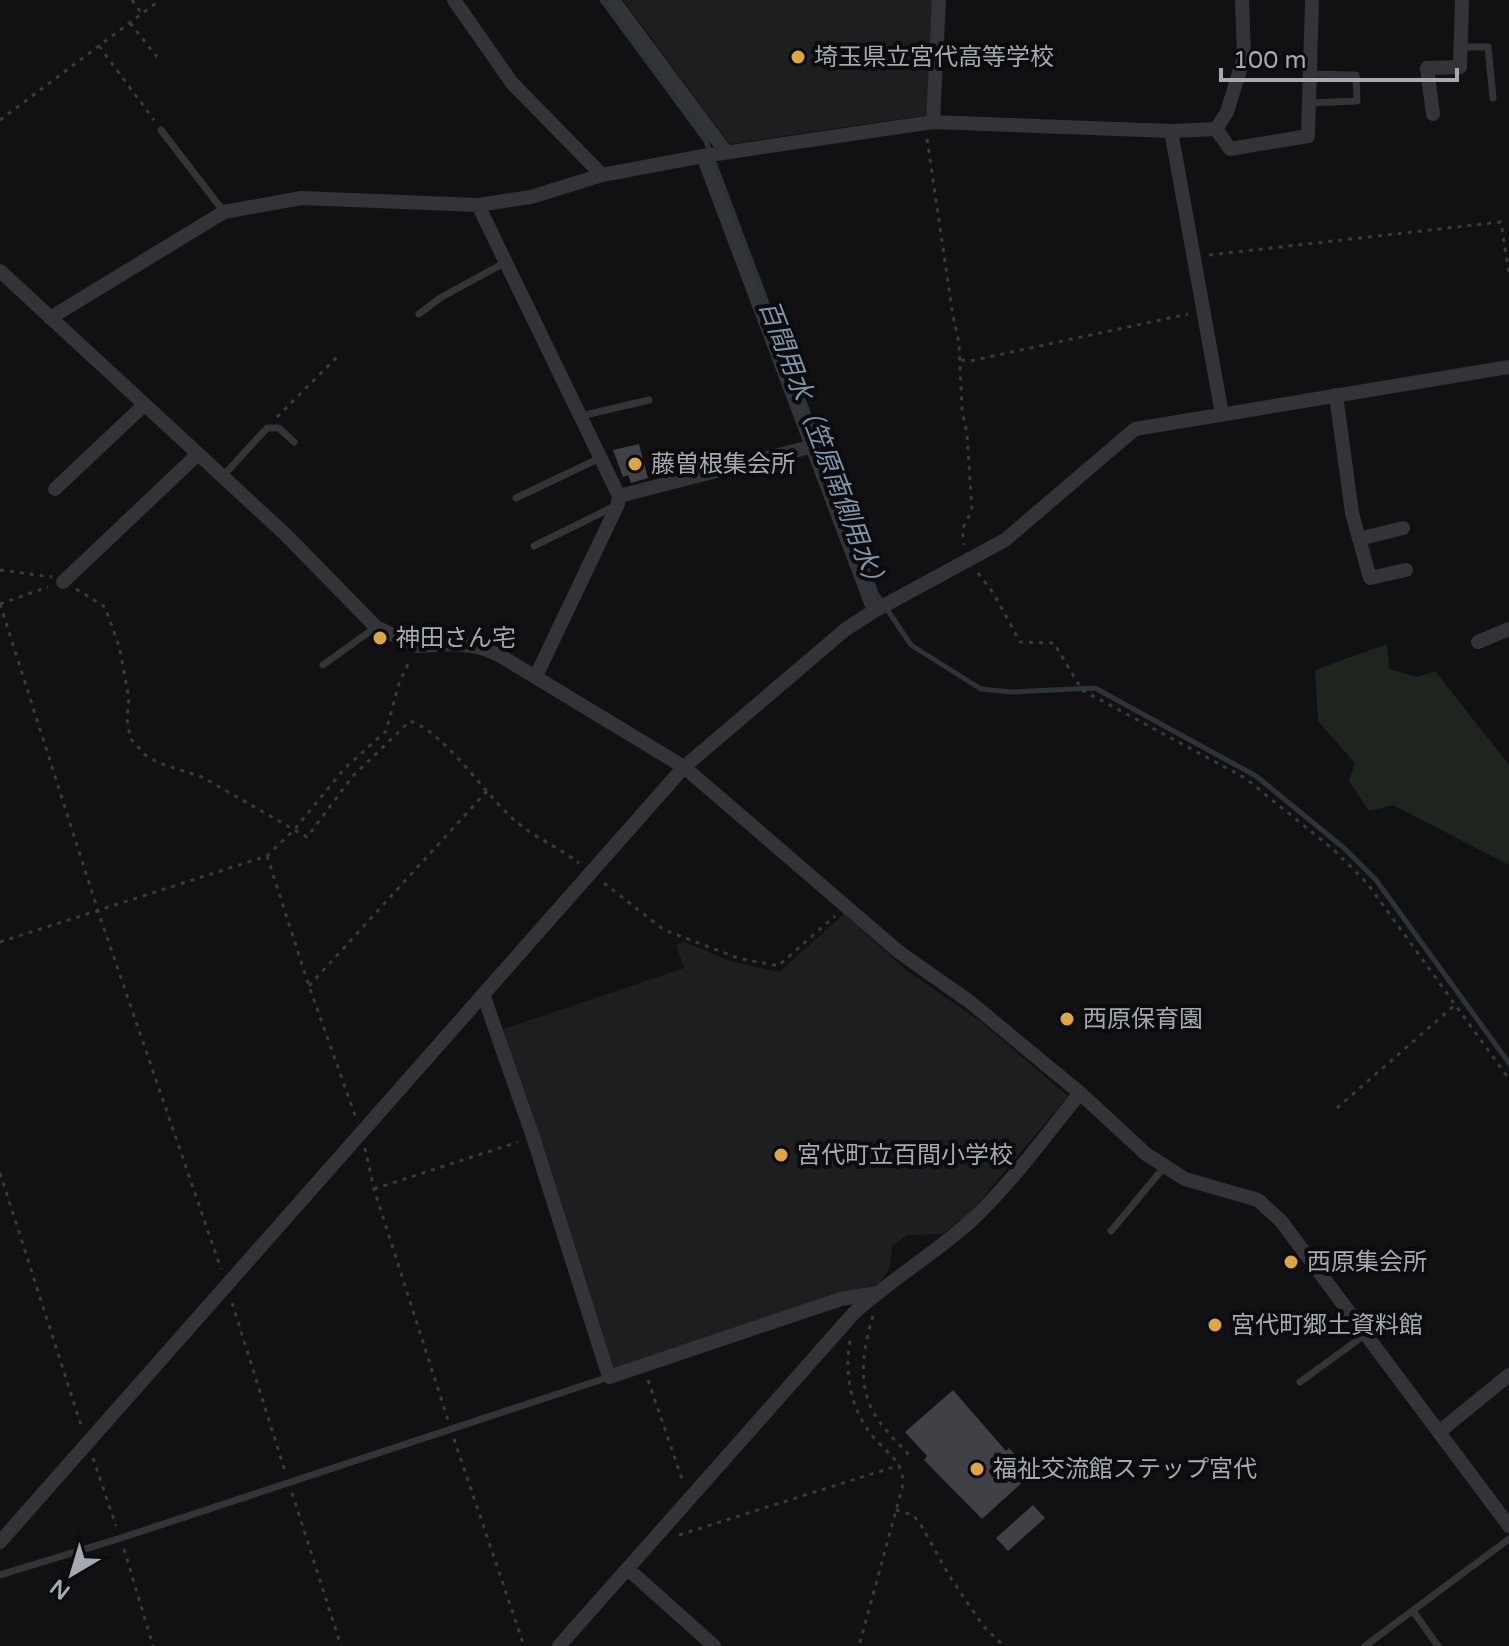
<svg xmlns="http://www.w3.org/2000/svg" width="1509" height="1646" font-family="'Varela Round','Noto Sans JP',sans-serif">
	<rect width="100%" height="100%" fill="#111113"/>
	<path fill="#1d1e1f" d="M623 0H934L928 115 730 144Z
		M844 914 906 970 980 1021 1068 1096 968 1215 942 1234 908 1235 892 1246 890 1268 879 1284 843 1293 614 1369 503 1029 684 968 676 945 685 942 730 961 779 972Z"/>
	<path fill="#1e251f" d="M1387 644 1389 669 1417 677 1435 671 1509 765V865L1393 805 1369 811 1349 781 1355 763 1318 721 1315 670Z"/>
	<g fill="none" stroke-linecap="round" stroke-linejoin="round">
		<path stroke="#2c343a" stroke-width="5" d="M602 0 706 141 876 593 911 645 981 689 1011 692 1095 688 1256 776 1344 848 1376 880 1509 1063"/>
	</g>
	<path fill="#404146" d="M639 444 648 478 631 483 628 475 623 477 613 450Z
		M953 1390 1006 1451 1009 1448 1018 1458 1014 1461 1028 1477 982 1519 924 1460 927 1456 905 1432Z
		M1033 1505 1045 1518 1008 1551 996 1538Z"/>
	<g fill="none" stroke-linecap="round" stroke-linejoin="round">
		<path stroke="#393a3e" stroke-width="3" stroke-dasharray="4 6" stroke-linecap="butt" d="M132 0 142 14
			M130 23 157 57
			M99 46 154 120
			M0 120 160 0
			M927 139 953 316 959 343 962 409 967 434 972 510 962 530 964 545
			M1209 255 1501 222 1509 274
			M961 360 970 361 1188 314
			M277 417 337 357
			M0 570 52 577
			M978 573 994 594 1020 642 1054 643 1082 690 1245 778 1334 850 1367 883 1509 1079
			M76 589 105 607 119 646 129 698 127 718 130 738 145 755 159 763 202 777 307 837 352 777 410 721C444 732 482 790 508 814 528 835 556 845 579 863
			M0 604 98 911 221 1269
			M0 604 48 587
			M267 856 309 986 356 1118
			M604 883 664 930 738 958 778 966 835 916
			M0 942 267 856 294 830 344 769 386 731 399 683 410 660
			M309 986 487 791
			M1337 1108 1455 1005
			M365 1148 374 1189 448 1420
			M0 1173 82 1428
			M374 1189 518 1142
			M232 1303 285 1471
			M873 1316C863 1348 856 1388 877 1418 886 1432 899 1444 910 1456
			M850 1341C844 1376 851 1410 874 1438 888 1454 904 1462 903 1485L859 1646
			M648 1380 683 1482
			M454 1439 524 1646
			M93 1458 116 1526
			M292 1493 341 1646
			M896 1510 913 1515 921 1525 950 1577 984 1627 1004 1646
			M679 1535 900 1465
			M124 1549 153 1646"/>
		<path stroke="#333437" stroke-width="7" d="M1461 47H1488L1493 98
			M1309 103 1357 101 1356 75 1310 74
			M161 130 224 212
			M419 314 440 298 506 262
			M581 416 649 400
			M223 476 267 428H279L294 442
			M516 498 600 458
			M534 546 615 506
			M323 665 376 627
			M1111 1231 1165 1166
			M1300 1382 1366 1334
			M0 1575 121 1538 609 1377
			M1413 1611 1438 1646
			M1365 1646 1509 1539"/>
		<path stroke="#333437" stroke-width="14" d="M454 0 512 83 602 175
			M613 0 726 152
			M1433 114 1427 68 1460 67 1462 0
			M933 122 939 0
			M1216 129 1230 149 1308 136 1312 0
			M1171 131 1222 414
			M703 156 874 611
			M478 205 619 496 618 504 536 676
			M0 271 286 535 376 627 417 646 454 644 479 647 499 655 684 767 899 952 970 1002 1080 1093 1146 1154 1185 1179 1258 1200 1281 1221 1509 1526
			M50 318 224 212 301 198 478 205 531 197 602 175 703 156 933 122 1171 131 1216 129 1227 112 1244 57 1242 0
			M1336 395 1352 513 1370 578 1406 570
			M55 489 144 405
			M619 496 814 446
			M1359 539 1403 528
			M63 582 198 454
			M1478 642 1509 629
			M483 994 533 1137 609 1377 841 1299 876 1293
			M1439 1432 1509 1375
			M0 1542 684 767 846 629 874 611 1005 540 1135 429 1509 367
			M628 1569 714 1646
			M559 1646 853 1314C891 1279 936 1253 973 1219 1013 1181 1046 1135 1080 1093"/>
	</g>
	<g fill="#dda63f" stroke="#0c0c0e" stroke-width="3">
		<circle cx="798" cy="57" r="8"/>
		<circle cx="635" cy="464" r="8"/>
		<circle cx="380" cy="638" r="8"/>
		<circle cx="1067" cy="1019" r="8"/>
		<circle cx="781" cy="1155" r="8"/>
		<circle cx="1291" cy="1262" r="8"/>
		<circle cx="1215" cy="1325" r="8"/>
		<circle cx="977" cy="1469" r="8"/>
	</g>
	<g text-anchor="middle" dominant-baseline="central" stroke-width="8" stroke-linejoin="round" paint-order="stroke">
		<g font-size="24" fill="#a4a9b2" stroke="#0c0c0e" text-anchor="start">
			<text x="814" y="57">埼玉県立宮代高等学校</text>
			<text x="651" y="464">藤曽根集会所</text>
			<text x="396" y="638">神田さん宅</text>
			<text x="1083" y="1019">西原保育園</text>
			<text x="797" y="1155">宮代町立百間小学校</text>
			<text x="1307" y="1262">西原集会所</text>
			<text x="1231" y="1325">宮代町郷土資料館</text>
			<text x="993" y="1469">福祉交流館ステップ宮代</text>
		</g>
		<g font-size="26" font-style="italic" fill="#7e96aa" stroke="#0c0c0e">
			<text transform="translate(823 447) rotate(69)">百間用水（笠原南側用水）</text>
		</g>
	</g>
	<g transform="translate(72 1574) rotate(218)" stroke="#0c0c0e" stroke-width="6" paint-order="stroke">
	<path d="M0-6L14 30L0 20L-14 30Z" fill="#a4a9b2"/>
	<text y="-12" font-size="22" font-weight="bold" text-anchor="middle" fill="#a4a9b2">N</text>
	</g>
	<path d="M1221 68v12h236v-12" fill="none" stroke="#a4a9b2" stroke-width="4"/>
	<text x="1233" y="68" font-size="24" fill="#a4a9b2" stroke="#0c0c0e" stroke-width="6" paint-order="stroke">100 m</text>
</svg>
